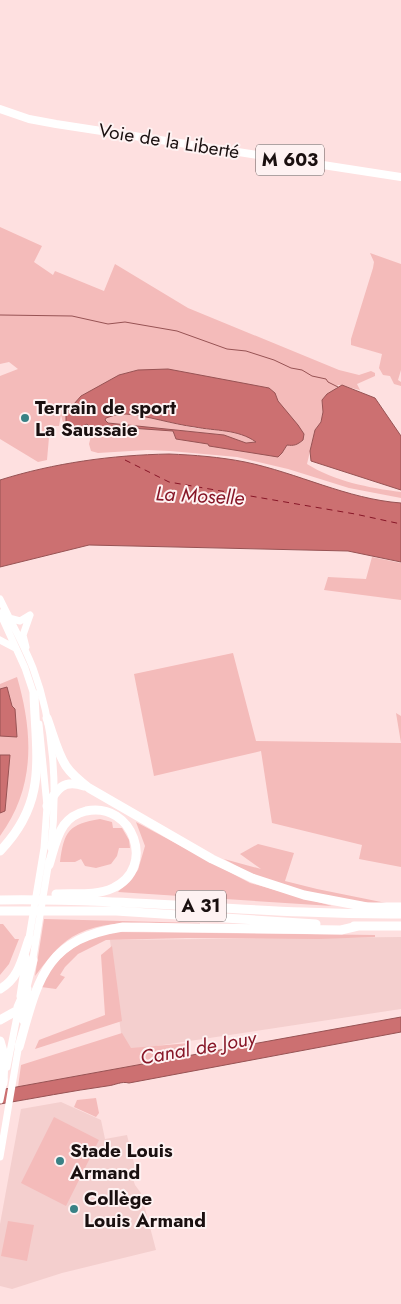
<svg xmlns="http://www.w3.org/2000/svg" width="401" height="1304" font-family="Jost,sans-serif">
	<rect width="100%" height="100%" fill="#fee0e0"/>
	<path fill="#f4cfce" d="M401 937V1009L123 1051 110 940Z
		M61 1102 101 1120 105 1139 127 1135 135 1167 133 1179 135 1185 141 1193 156 1250 62 1273 12 1289 0 1286V1224L21 1109Z"/>
	<path fill="#f4bbba" fill-rule="evenodd" d="M0 227 42 246 34 262 53 275 55 271 104 291 115 264 188 308 339 370 359 375 371 371 375 373V376L357 384 360 390 338 385 335 390 322 400 323 412 321 422 315 430 307 464C334 481 369 488 401 492V498L349 488 288 469 237 457 170 451 147 450 98 453 91 451 89 444 91 436C76 426 66 439 61 415L59 426H50L47 460 38 462 0 439V376L18 369 9 362 0 364ZM138 370 275 393 278 401 303 440C297 445 294 446 287 445L282 453 176 439 173 431 130 428 95 435 93 430 86 424 104 385 119 375Z
		M370 253 401 264V370L398 380 401 382V386L394 384 390 376 383 375 379 368 382 354 351 345V339L373 268 374 262Z
		M126 414C149 416 172 424 195 428 216 431 238 429 256 442L245 443 224 435 108 423 105 420 106 418 115 415Z
		M372 557 401 563V600L324 590 328 577 366 579Z
		M233 653 256 741 401 743 396 713 401 716V867L359 859 362 845 272 823 261 751 154 776 134 674Z
		M17 677C33 732 36 787 0 836V684Z
		M100 819 112 822 113 828H122L129 840 130 848H119L117 856 111 864 96 868 85 866 81 859 75 862H60C64 831 69 824 100 819Z
		M136 822 250 883 332 906 118 892 138 870 145 846Z
		M258 844 294 853 285 881 317 889 391 904C344 902 298 893 255 875 244 871 234 864 224 859L261 869 240 854Z
		M44 919 200 923V925C161 924 105 916 72 937 57 946 46 962 35 976Z
		M0 924H3L15 939H19L9 964 0 975Z
		M117 932 375 935V937L319 939 187 938 106 940 78 954 65 967 60 975 65 977 56 989 41 987C50 966 69 947 90 939 98 935 108 934 117 932Z
		M112 946 122 1021 35 1049 39 1040 105 1015 101 955Z
		M122 1033 131 1048 190 1043 178 1058 18 1087 21 1065Z
		M96 1098 99 1113 96 1117 74 1107 77 1100Z
		M54 1117 99 1140 66 1206 21 1183Z
		M8 1221 34 1225 27 1261 1 1256Z"/>
	<path fill="#cc7071" stroke="#975354" fill-rule="evenodd" d="M168 369 269 388 275 393 278 401 298 425 304 434 303 440C297 445 294 446 287 445L282 453 278 457 209 446 208 444 176 439 173 431 130 428 94 435 93 430 87 424 77 429 66 422V413L81 396 119 375 138 370ZM126 414C149 416 172 424 195 427 215 431 238 429 256 442L246 443 224 435 108 423 105 420 106 418 115 415Z
		M342 385 375 398 401 436V490L311 461 310 451 315 430 321 422 323 412 322 400 327 394Z
		M169 454C194 455 220 457 245 462 298 473 347 499 401 503V562L348 551 89 545 0 567V480C54 463 112 455 169 454Z
		M7 687 12 706 15 709 17 737 0 736V689Z
		M0 755H10L5 811 0 813Z
		M401 1017V1032L129 1083C121 1081 116 1085 107 1086 71 1091 36 1098 0 1104V1090Z"/>
	<g fill="none" stroke-linecap="round" stroke-linejoin="round">
		<path stroke="#975354" stroke-width="1" d="M0 315 72 316 108 324 125 322 177 331 227 349 246 351 274 360 291 368 302 370 312 376 326 379 328 382 338 387"/>
		<path stroke="#871627" stroke-width="1" stroke-dasharray="6 5" stroke-linecap="butt" d="M125 460 169 482 355 514 401 524"/>
		<path stroke="#fff" stroke-width="7" d="M0 599C11 622 24 645 33 668 54 724 58 789 51 848
			M0 613 25 668 35 698
			M9 618 20 621 30 615
			M0 640 15 648
			M26 647 23 635 30 615
			M28 944 44 848 47 806 39 724
			M32 964 49 861
			M20 996 26 957
			M23 1021 28 989
			M7 1067 19 1006
			M0 1100 4 1080
			M0 1157 19 1044"/>
		<path stroke="#fff" stroke-width="8" d="M0 109 29 119 56 124 401 177"/>
		<path stroke="#fff" stroke-width="9" d="M47 718C53 734 57 752 66 766 72 775 81 782 89 788L212 859 252 878 304 895 367 907H401
			M47 806C57 789 63 779 84 786
			M0 851C48 802 36 756 34 694
			M49 865C53 852 56 836 64 825 69 818 78 813 86 811 133 801 157 868 113 888 96 896 74 893 56 894
			M0 900C134 898 267 915 401 914
			M0 911H116L316 924
			M354 926H401
			M0 989C19 978 22 959 29 939
			M18 1007 25 991 33 960
			M0 1020 18 1010
			M0 1041 4 1055 3 1083
			M19 1047C38 980 44 939 123 927L341 930 358 926"/>
	</g>
	<g fill="#398185" stroke="#fef2f2" stroke-width="2">
		<circle cx="25" cy="418" r="5"/>
		<circle cx="60" cy="1161" r="5"/>
		<circle cx="74" cy="1209" r="5"/>
	</g>
	<g text-anchor="middle" dominant-baseline="central" stroke-width="4" stroke-linejoin="round" paint-order="stroke">
		<g fill="#fef2f2" stroke="#5e5454" stroke-width="1">
			<rect x="256" y="144.5" width="68" height="31" rx="4"/>
			<rect x="176" y="890.5" width="50" height="31" rx="4"/>
		</g>
		<g font-size="18" font-weight="bold" fill="#1a1010">
			<text x="290" y="160">M 603</text>
			<text x="201" y="906">A 31</text>
		</g>
		<g font-size="19" fill="#1a1010" stroke="#fef2f2">
			<text transform="translate(169 141) rotate(9)">Voie de la Liberté</text>
		</g>
		<g font-size="19" font-weight="bold" fill="#1a1010" stroke="#fef2f2" text-anchor="start">
			<text x="35" y="407">Terrain de sport<tspan x="35" dy="22">La Saussaie</tspan></text>
			<text x="70" y="1150">Stade Louis<tspan x="70" dy="22">Armand</tspan></text>
			<text x="84" y="1198">Collège<tspan x="84" dy="22">Louis Armand</tspan></text>
		</g>
		<g font-size="20" font-style="italic" fill="#871627" stroke="#fef2f2">
			<text transform="translate(200 496) rotate(3)">La Moselle</text>
			<text transform="translate(198 1048) rotate(-10)">Canal de Jouy</text>
		</g>
	</g>
</svg>
